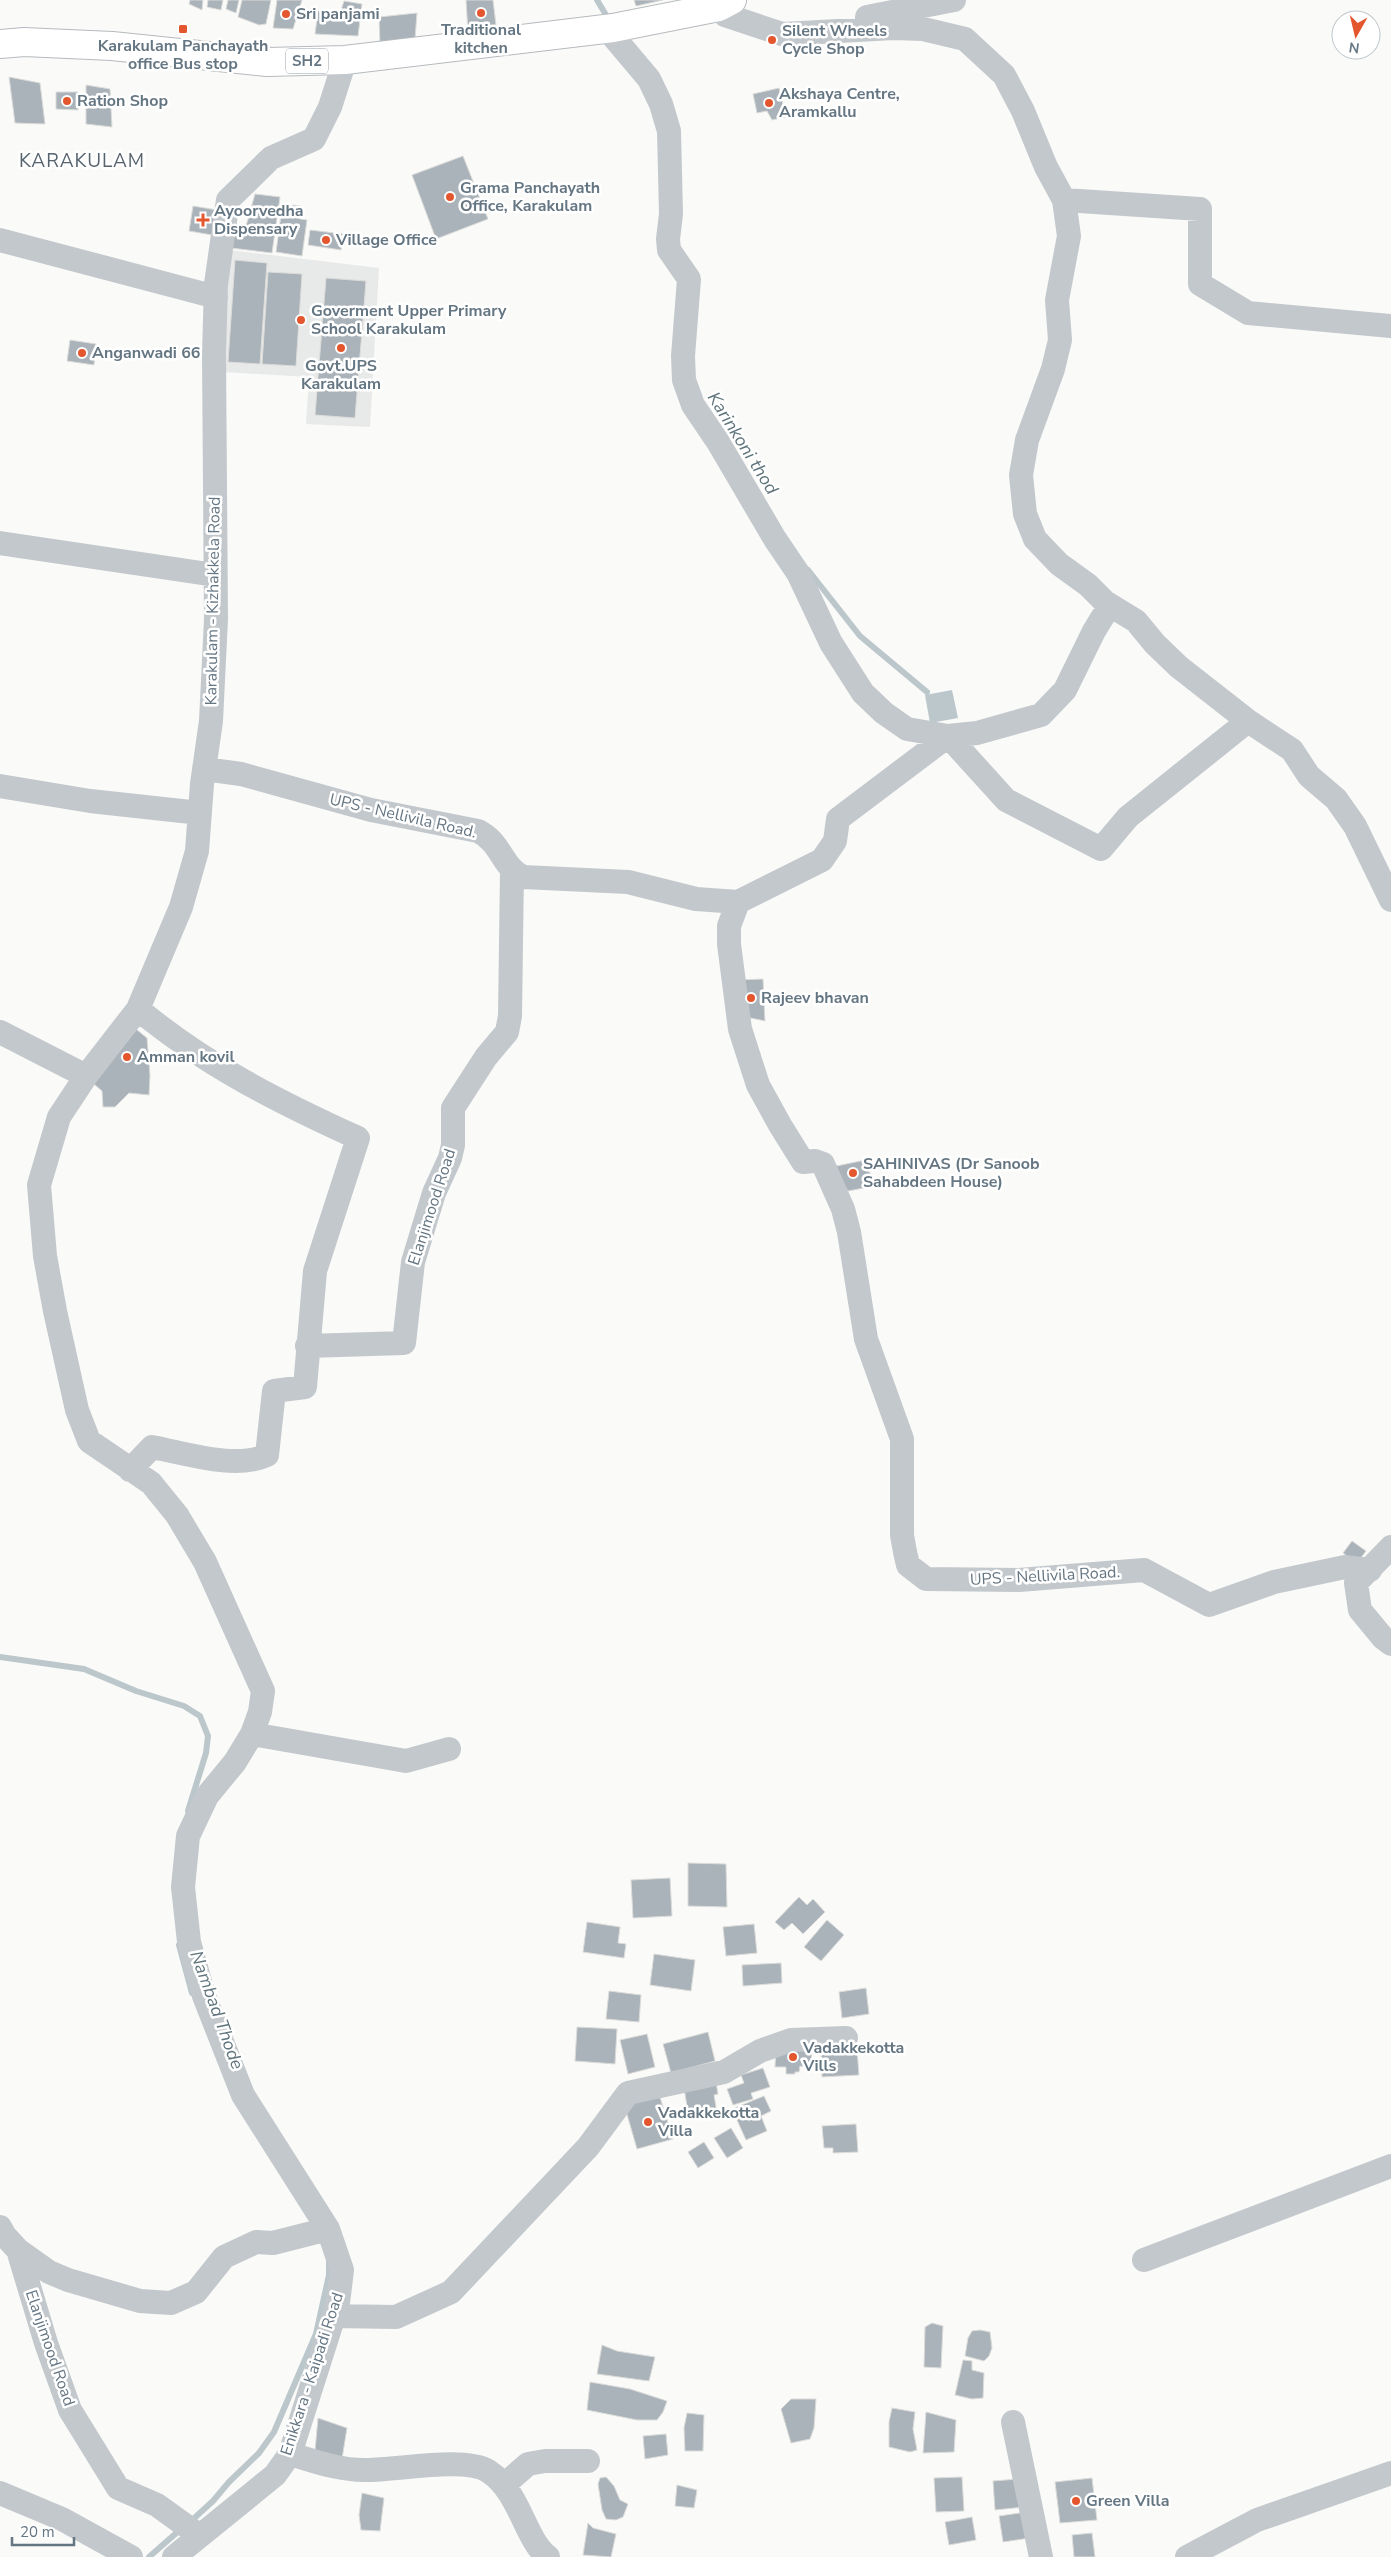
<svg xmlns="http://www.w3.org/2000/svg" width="1391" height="2557" font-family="'Nunito Sans',sans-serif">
	<rect width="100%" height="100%" fill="#fafaf8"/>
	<path fill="#e8e9e9" d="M230 250 379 268 370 427 306 424 309 377 222 372Z"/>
	<path fill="#bbc7cb" d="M952 690 958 718 930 723 925 695Z"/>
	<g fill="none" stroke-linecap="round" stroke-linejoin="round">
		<path stroke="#bbc7cb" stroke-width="6" d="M597 0 609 20
			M808 570 860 636 927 692
			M0 1657 84 1669 136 1691 184 1706 200 1716 208 1736 206 1753 188 1811
			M179 1945 192 1993
			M190 2522 213 2501 229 2482 259 2453 274 2432 316 2334 329 2275V2261
			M149 2557 182 2528"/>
	</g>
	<path fill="#aab3b9" stroke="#dcdcda" d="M190 0H203L202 10 189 4Z
		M208 0H223L221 10 207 7Z
		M228 0H239L236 13 226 9Z
		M242 0H271L266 24 259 25 238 17Z
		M277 0H302L293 29 273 28Z
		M466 0H493L496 25 468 32Z
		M634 0H663L636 6Z
		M344 1 362 4 358 36 315 34 318 11 340 13Z
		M417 13 415 39 380 44 379 17Z
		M9 77 40 83 45 124 15 123Z
		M86 85 110 89 112 127 86 124Z
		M779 88 786 117 772 120 767 111 757 113 753 94Z
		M56 92H78V110L56 109Z
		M463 156 488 219 436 239 412 175Z
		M255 194 280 197 272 253 231 248 235 224 246 226Z
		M292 205 301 206 300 219 307 220 302 256 276 252 281 215 291 217Z
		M193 206 217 210 212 235 189 231Z
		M310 230 343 234 341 250 308 245Z
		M235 260 267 263 260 364 228 362Z
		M268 272 302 274 296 366 262 364Z
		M326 278 366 281 355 418 315 415Z
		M70 340 96 344 94 365 67 361Z
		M763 979 765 1021 741 1016 736 980Z
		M131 1025 147 1038 150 1075 149 1095 129 1093 115 1107H103L102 1091 87 1078Z
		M865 1160 875 1186 848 1191 832 1167Z
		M1352 1541 1366 1551 1357 1563 1343 1553Z
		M688 1863 726 1864 727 1907 688 1906Z
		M670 1878 672 1916 633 1918 631 1880Z
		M799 1897 807 1905 813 1899 825 1912 803 1934 792 1923 784 1930 775 1922Z
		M827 1920 844 1935 821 1961 804 1947Z
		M587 1922 620 1927 618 1943 626 1944 624 1958 583 1952Z
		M754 1924 757 1953 726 1956 723 1927Z
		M654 1954 695 1960 691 1991 650 1985Z
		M781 1963 782 1983 743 1986 742 1965Z
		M866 1988 869 2014 842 2018 839 1992Z
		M609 1991 641 1995 639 2022 606 2019Z
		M577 2027 617 2029 615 2064 575 2061Z
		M708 2032 715 2061 671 2073 663 2044Z
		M647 2034 655 2067 628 2074 620 2040Z
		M776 2048 812 2051 811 2064H806V2067L800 2066 799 2072H795V2074H786V2067H775Z
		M857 2049 859 2075 822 2077 821 2051Z
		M763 2068 770 2087 751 2093 753 2099 733 2105 727 2089 744 2083 741 2075Z
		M716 2082 718 2094 714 2095 717 2113 689 2118 684 2088Z
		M659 2094 673 2139 637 2149 624 2104Z
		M764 2096 771 2111 761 2116 767 2131 746 2140 732 2109Z
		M856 2124 858 2152 833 2153V2148H824L822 2126Z
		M731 2128 743 2148 727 2158 714 2138Z
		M704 2142 714 2158 698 2168 688 2152Z
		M932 2323 943 2326 941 2368 924 2367 925 2327Z
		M980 2330 990 2332 992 2348 989 2356 984 2361 965 2356 968 2338 972 2331Z
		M602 2345 617 2351 655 2357 649 2381 597 2374Z
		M963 2360 972 2361V2370L984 2373 983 2398 972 2399 955 2395Z
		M590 2382 630 2389 667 2401 663 2412 657 2420H637L587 2410Z
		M791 2399H816L814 2428 810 2439 791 2443 781 2409Z
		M892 2408 915 2412 913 2429 917 2450 910 2452 889 2447V2422Z
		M926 2412 956 2420 954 2452 923 2453Z
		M687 2413 704 2415 703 2451H685L684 2428Z
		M318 2418 347 2428 342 2459 315 2451Z
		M666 2434 668 2455 645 2459 643 2436Z
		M606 2477 614 2486 620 2500 628 2504 623 2517 616 2520 606 2519 602 2510 598 2484 600 2478Z
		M962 2477 964 2511 936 2512 934 2478Z
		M1031 2478 1034 2506 995 2510 993 2481Z
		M1092 2478 1097 2520 1060 2523 1055 2482Z
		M677 2485 697 2490 694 2508 675 2506Z
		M362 2493 384 2498 380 2531 361 2530 359 2515Z
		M1033 2511 1037 2537 1003 2542 999 2516Z
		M972 2517 976 2540 949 2545 945 2522Z
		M588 2523 593 2528 616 2534 611 2557 583 2555Z
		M1092 2533 1095 2557H1074L1072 2535Z"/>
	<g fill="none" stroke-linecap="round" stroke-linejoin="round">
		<defs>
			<path id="primary" d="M0 44 24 42 112 46 267 62 345 60 613 28 719 7 732 0"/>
		</defs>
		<use href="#primary" stroke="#b5babe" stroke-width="30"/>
		<path stroke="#c3c8cc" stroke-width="24" d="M719 7 725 15 782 34 894 28 923 29 965 39 1004 75 1023 111 1046 167 1064 200 1069 236 1057 300 1060 340 1053 369 1027 440 1021 475 1025 514 1035 539 1059 564 1088 585 1105 602 1136 621 1155 644 1179 667 1248 721 1292 750 1309 776 1336 799 1355 826 1391 900
			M867 17 954 0
			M606 28 649 79 661 104 669 131 671 214 668 239 669 250 689 279 683 356 684 380 693 405 718 442 775 539 798 573 831 643 863 693 884 713 907 729 948 736 977 733 1041 715 1065 690 1094 631 1110 605
			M1064 200 1200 209V284L1248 313 1391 326
			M0 240 216 297
			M0 543 215 575
			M204 769 241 774 371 810 478 831C502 843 501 866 523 877L628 882 696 899 738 902 729 926V944L740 1029 758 1085 780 1125 803 1162 815 1161 823 1164 843 1209 849 1232 866 1339 902 1439V1535L905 1552 908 1565 926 1579 1019 1580 1144 1570 1209 1605 1274 1582 1345 1567 1370 1570
			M0 786 90 801 200 813
			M738 902 822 860 835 841 838 819 948 736 1006 800 1101 849 1128 817 1248 721
			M0 1032 86 1076
			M307 1346 404 1343 413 1262 434 1193 450 1158 453 1145V1108L486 1057 507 1032 510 1016 512 871
			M130 1470 152 1447C185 1453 236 1470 267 1455L274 1391 305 1387 315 1271 358 1138C279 1102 205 1065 138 1009
			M1391 1547 1356 1583 1360 1610 1383 1638 1391 1644
			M252 1734 406 1761 449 1749
			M0 2227 5 2236 18 2250 49 2272 68 2280 140 2301 171 2303 196 2292 224 2257 256 2242 273 2243 328 2229
			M18 2250 46 2343 70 2410 118 2488 157 2505 200 2536
			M1144 2260 1391 2166
			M334 2316 396 2317 451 2292 588 2147 628 2093 724 2072 760 2051 791 2040 846 2038
			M1013 2422 1041 2557
			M290 2454C314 2461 338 2470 364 2470 394 2471 464 2456 488 2471 520 2491 525 2540 548 2557
			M504 2485 528 2464 545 2461H588
			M0 2493 62 2519 131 2557
			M174 2557 275 2475 290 2454 338 2303 342 2270 328 2229 243 2095 204 1996 189 1942 183 1887 188 1836 207 1796 235 1762 252 1734 260 1712 263 1691 205 1562 177 1515 151 1483 89 1441 77 1410 55 1311 45 1256 39 1185 59 1117 86 1076 138 1009 181 907 197 851 202 784 211 721 216 619 214 354 216 284 228 200 271 158 314 139 330 107 345 60
			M1187 2557 1257 2520 1391 2473"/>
		<use href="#primary" stroke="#fff" stroke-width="28"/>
	</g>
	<g fill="#e4572e" stroke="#fff" stroke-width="2">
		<circle cx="481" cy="13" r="5"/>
		<circle cx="286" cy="14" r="5"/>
		<rect x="178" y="24" width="10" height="10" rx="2.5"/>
		<circle cx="772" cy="40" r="5"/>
		<circle cx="67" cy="101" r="5"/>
		<circle cx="769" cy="103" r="5"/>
		<circle cx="450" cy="197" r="5"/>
		<path d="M200.5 212.5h5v5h5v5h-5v5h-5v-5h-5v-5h5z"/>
		<circle cx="326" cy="240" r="5"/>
		<circle cx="301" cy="320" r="5"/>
		<circle cx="341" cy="348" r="5"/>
		<circle cx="82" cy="353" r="5"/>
		<circle cx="751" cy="998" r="5"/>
		<circle cx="127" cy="1057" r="5"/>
		<circle cx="853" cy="1173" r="5"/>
		<circle cx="793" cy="2057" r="5"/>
		<circle cx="648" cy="2122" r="5"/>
		<circle cx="1076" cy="2501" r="5"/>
	</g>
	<g text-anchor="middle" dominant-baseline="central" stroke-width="5" stroke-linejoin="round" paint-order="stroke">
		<rect fill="#fff" stroke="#939fa8" stroke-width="1" x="286" y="48.5" width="42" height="25" rx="4"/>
		<g font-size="15" font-weight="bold" fill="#657683">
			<text x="307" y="61">SH2</text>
		</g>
		<g font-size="16" font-weight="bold" fill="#657683" stroke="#fff" text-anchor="start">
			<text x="296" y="14">Sri panjami</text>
			<text x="481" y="30" text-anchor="middle">Traditional<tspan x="481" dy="18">kitchen</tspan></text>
			<text x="782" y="31">Silent Wheels<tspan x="782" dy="18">Cycle Shop</tspan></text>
			<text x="183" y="46" text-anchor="middle">Karakulam Panchayath<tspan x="183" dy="18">office Bus stop</tspan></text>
			<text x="779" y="94">Akshaya Centre,<tspan x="779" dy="18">Aramkallu</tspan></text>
			<text x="77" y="101">Ration Shop</text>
			<text x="460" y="188">Grama Panchayath<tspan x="460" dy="18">Office, Karakulam</tspan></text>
			<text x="214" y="211">Ayoorvedha<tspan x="214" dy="18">Dispensary</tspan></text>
			<text x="336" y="240">Village Office</text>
			<text x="311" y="311">Goverment Upper Primary<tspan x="311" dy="18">School Karakulam</tspan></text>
			<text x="92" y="353">Anganwadi 66</text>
			<text x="341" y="366" text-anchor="middle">Govt.UPS<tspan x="341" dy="18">Karakulam</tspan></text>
			<text x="761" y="998">Rajeev bhavan</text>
			<text x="137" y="1057">Amman kovil</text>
			<text x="863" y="1164">SAHINIVAS (Dr Sanoob<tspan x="863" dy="18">Sahabdeen House)</tspan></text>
			<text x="803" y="2048">Vadakkekotta<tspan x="803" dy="18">Vills</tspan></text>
			<text x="658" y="2113">Vadakkekotta<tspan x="658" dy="18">Villa</tspan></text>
			<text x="1086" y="2501">Green Villa</text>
		</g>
		<g font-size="16" fill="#657683" stroke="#fff">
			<text transform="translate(213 601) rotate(-89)">Karakulam - Kizhakkela Road</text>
			<text transform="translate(403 816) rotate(13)">UPS - Nellivila Road.</text>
			<text transform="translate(432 1207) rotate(-72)">Elanjimood Road</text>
			<text transform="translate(1045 1576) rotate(-3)">UPS - Nellivila Road.</text>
			<text transform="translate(50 2348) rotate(71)">Elanjimood Road</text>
			<text transform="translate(312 2374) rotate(-72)">Enikkara - Kaipadi Road</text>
		</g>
		<g font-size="18" font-style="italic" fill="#60757c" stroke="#fff">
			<text transform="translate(743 443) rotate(58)">Karinkoni thod</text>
			<text transform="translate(217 2010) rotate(70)">Nambad Thode</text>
		</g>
		<g font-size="19" letter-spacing="1" fill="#57646e" stroke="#fff">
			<text x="82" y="161">KARAKULAM</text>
		</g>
	</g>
	<g transform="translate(1356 35) rotate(188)"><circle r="24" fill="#ffffff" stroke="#c1c8cd"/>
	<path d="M0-4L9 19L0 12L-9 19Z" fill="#e4572e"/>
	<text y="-8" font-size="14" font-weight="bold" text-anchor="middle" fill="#657683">N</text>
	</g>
	<path d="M12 2537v8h62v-8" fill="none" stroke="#657683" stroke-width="2.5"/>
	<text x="20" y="2537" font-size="15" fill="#657683" stroke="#ffffff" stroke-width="4" paint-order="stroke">20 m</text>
</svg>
